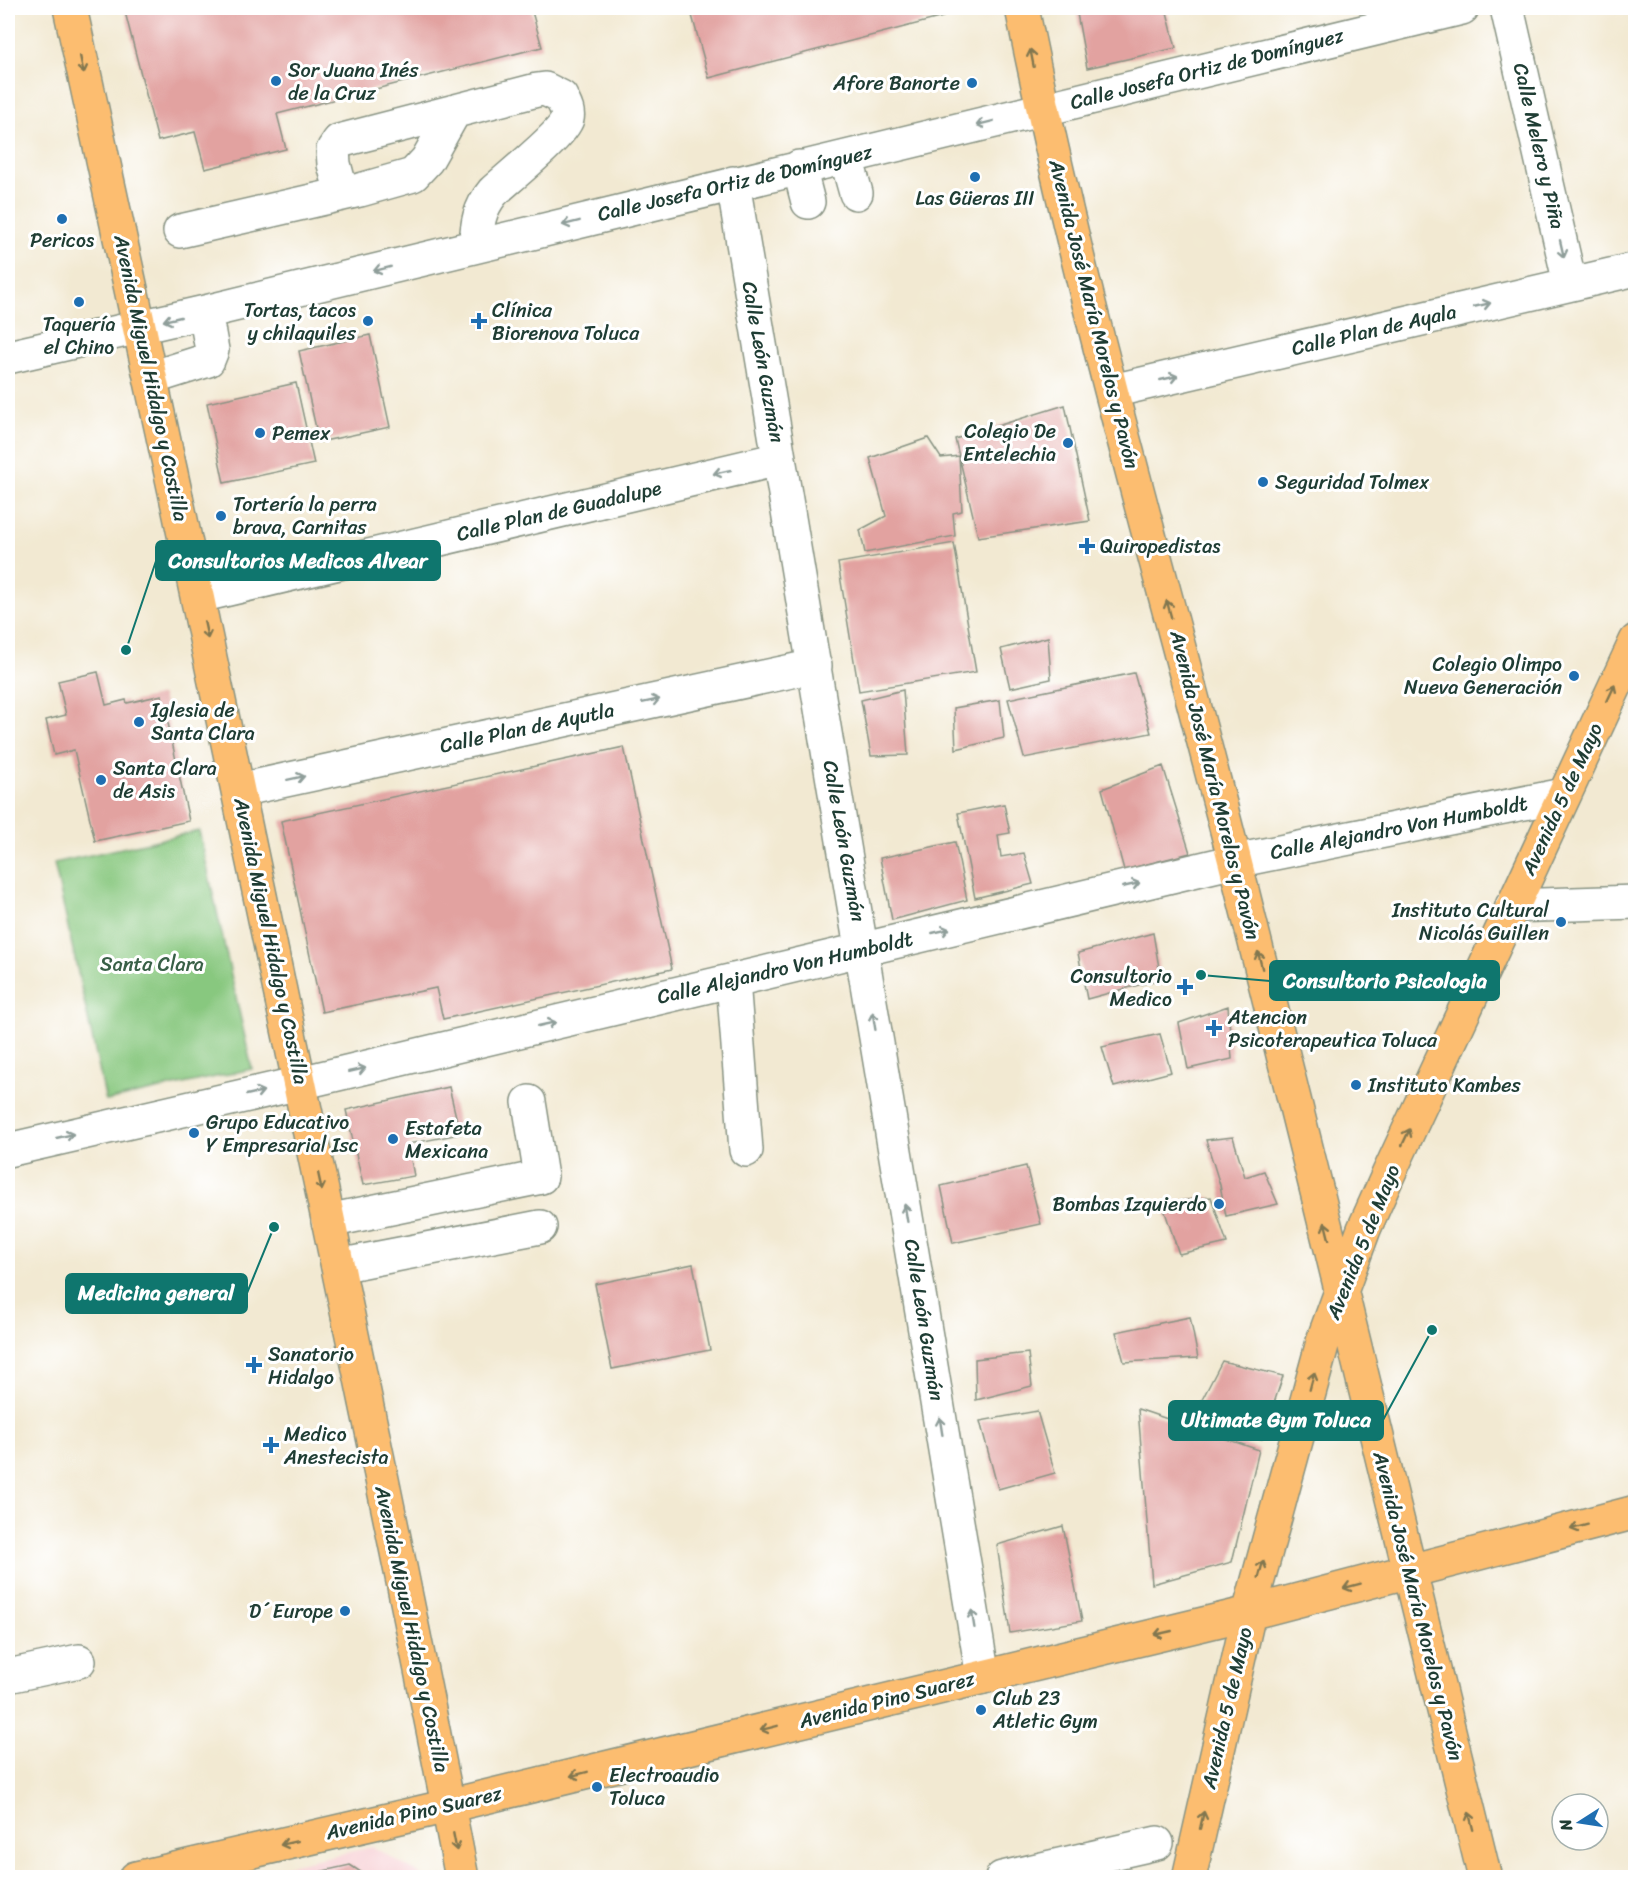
<svg xmlns="http://www.w3.org/2000/svg" width="1643" height="1885" font-family="Sriracha,sans-serif">
	<rect width="100%" height="100%" fill="#fff"/>
	<filter id="ink" filterUnits="userSpaceOnUse"><feTurbulence type="fractalNoise" baseFrequency=".0167" numOctaves="2"/><feDisplacementMap in="SourceGraphic" scale="12" xChannelSelector="R" yChannelSelector="G"/><feConvolveMatrix kernelMatrix="1 2 1 2 8 2 1 2 1" color-interpolation-filters="sRGB"/></filter>
	<filter id="wash" filterUnits="userSpaceOnUse"><feTurbulence type="fractalNoise" baseFrequency=".008" numOctaves="4" result="noise"/><feDisplacementMap in="SourceGraphic" scale="24" xChannelSelector="R" yChannelSelector="G"/><feGaussianBlur stdDeviation="1.35" result="paint"/><feColorMatrix in="noise" values="0 0 0 0 0 0 0 0 0 0 0 0 0 0 0 0 0 1.4 0 .05"/><feComposite in="paint" operator="in"/></filter>
	<g filter="url(#wash)">
		<rect width="100%" height="100%" fill="#f2e9d2"/>
		<path fill="#f7cfd4" d="M373 1847 421 1875V1877L229 1878Z"/>
		<path fill="#88c87f" stroke="#54825a" stroke-width="1.5" d="M199 831 252 1069 106 1101 54 863Z"/>
		<g id="blocks">
			<path fill="#e2a2a0" d="M124 8H531L542 47 277 114 286 149 205 169 195 132 158 141Z
				M690 8H941L943 17 709 78Z
				M1076 8H1166L1176 48 1087 68Z
				M370 335 390 427 319 442 299 351Z
				M296 383 314 464 224 483 207 403Z
				M1065 405 1090 521 978 537 959 456 962 511 953 513 955 536 865 553 860 530 886 516 870 458 928 438 941 458 959 456 955 439Z
				M954 543 976 672 859 691 838 563Z
				M1048 637 1051 679 1010 688 1001 649Z
				M98 672 106 705 126 700 127 703 162 695 189 821 95 841 74 750 54 755 46 720 66 715 58 681Z
				M1134 673 1151 733 1024 758 1008 699Z
				M903 690 908 755 871 756 861 700Z
				M1000 700 1004 738 956 749 954 708Z
				M624 747 672 969 443 1019 436 988 322 1012 281 821Z
				M1163 766 1190 853 1124 870 1102 789Z
				M1004 804 1010 833 998 835 1001 857 1024 853 1033 884 975 898 958 813Z
				M955 842 967 900 892 920 880 858Z
				M1153 933 1161 979 1087 999 1078 953Z
				M1228 1006 1232 1059 1188 1069 1179 1023Z
				M1160 1034 1171 1072 1114 1087 1102 1047Z
				M449 1087 460 1134 408 1144 414 1176 363 1185 346 1110Z
				M1233 1137 1245 1177 1264 1171 1278 1204 1226 1216 1220 1185 1206 1140Z
				M1026 1166 1041 1224 953 1243 941 1186Z
				M1211 1197 1227 1243 1179 1254 1162 1203Z
				M693 1264 710 1350 612 1369 595 1284Z
				M1190 1317 1198 1358 1124 1362 1116 1332Z
				M1028 1353 1032 1386 976 1400 975 1359Z
				M1222 1361 1283 1376 1262 1439 1191 1421Z
				M1138 1409 1259 1450 1232 1562 1152 1584Z
				M1037 1411 1055 1473 998 1489 980 1421Z
				M1063 1526 1082 1621 1010 1633 997 1545Z
				M350 1865 370 1878H296V1877Z"/>
		</g>
	</g>
	<g filter="url(#ink)">
		<use href="#blocks" fill-opacity="0" stroke="#889383" stroke-width="1.5"/>
		<g fill="none" stroke-linecap="round" stroke-linejoin="round">
			<defs>
				<path id="minor" d="M1507 8 1570 284
					M846 157 856 193
					M799 167 808 202
					M733 183 983 1677
					M342 194 334 164 333 150 339 141 537 90 545 89 561 97C564 104 569 111 567 119 563 134 507 179 493 192 479 209 477 224 476 246
					M180 231 360 190 413 175 427 160 454 112
					M8 357 205 312 1462 8
					M151 378 208 360 212 350 205 312
					M1112 391 1636 269
					M199 596 779 459
					M239 790 815 666
					M1512 906 1636 902
					M733 980 746 1150
					M8 1150 300 1083 1235 861 1564 795
					M328 1221 541 1177 529 1102
					M338 1266 540 1227
					M8 1676 79 1661
					M1002 1878 1157 1843"/>
				<path id="major" d="M70 8C159 411 244 815 328 1219 373 1438 420 1657 462 1878
					M1022 8C1079 295 1163 578 1235 862 1321 1200 1400 1539 1485 1878
					M136 1878 431 1810 1249 1613 1636 1512
					M1189 1878 1249 1613 1324 1338 1364 1229 1389 1173 1636 641"/>
			</defs>
			<use href="#minor" stroke="#889383" stroke-width="36"/>
			<use href="#major" stroke="#889383" stroke-width="36"/>
			<use href="#minor" stroke="#fff" stroke-width="33"/>
			<use href="#major" stroke="#fcbd6f" stroke-width="33"/>
		</g>
		<defs><path id="oneway-shaft" d="M-6 0H5M1.5-3L5.5 0L1.5 3" fill="none" stroke-width="1.6" stroke-linecap="round" stroke-linejoin="round" transform="scale(1.5)"/></defs>
		<g stroke="#82774f">
			<use href="#oneway-shaft" transform="translate(1032 58) rotate(-101)"/>
			<use href="#oneway-shaft" transform="translate(82 65) rotate(78)"/>
			<use href="#oneway-shaft" transform="translate(1169 609) rotate(-105)"/>
			<use href="#oneway-shaft" transform="translate(206 630) rotate(78)"/>
			<use href="#oneway-shaft" transform="translate(1611 693) rotate(-65)"/>
			<use href="#oneway-shaft" transform="translate(1260 960) rotate(-104)"/>
			<use href="#oneway-shaft" transform="translate(1406 1137) rotate(-65)"/>
			<use href="#oneway-shaft" transform="translate(320 1182) rotate(78)"/>
			<use href="#oneway-shaft" transform="translate(1327 1231) rotate(-104)"/>
			<use href="#oneway-shaft" transform="translate(1312 1381) rotate(-75)"/>
			<use href="#oneway-shaft" transform="translate(1579 1527) rotate(165)"/>
			<use href="#oneway-shaft" transform="translate(1261 1569) rotate(-75)"/>
			<use href="#oneway-shaft" transform="translate(1352 1586) rotate(165)"/>
			<use href="#oneway-shaft" transform="translate(1163 1633) rotate(167)"/>
			<use href="#oneway-shaft" transform="translate(769 1728) rotate(166)"/>
			<use href="#oneway-shaft" transform="translate(579 1774) rotate(166)"/>
			<use href="#oneway-shaft" transform="translate(1202 1820) rotate(-77)"/>
			<use href="#oneway-shaft" transform="translate(1471 1821) rotate(-104)"/>
			<use href="#oneway-shaft" transform="translate(455 1842) rotate(79)"/>
			<use href="#oneway-shaft" transform="translate(289 1843) rotate(167)"/>
		</g>
		<g stroke="#8f9e9a">
			<use href="#oneway-shaft" transform="translate(985 123) rotate(166)"/>
			<use href="#oneway-shaft" transform="translate(571 223) rotate(166)"/>
			<use href="#oneway-shaft" transform="translate(1562 249) rotate(77)"/>
			<use href="#oneway-shaft" transform="translate(382 269) rotate(166)"/>
			<use href="#oneway-shaft" transform="translate(1482 305) rotate(-13)"/>
			<use href="#oneway-shaft" transform="translate(172 319) rotate(167)"/>
			<use href="#oneway-shaft" transform="translate(1169 378) rotate(-13)"/>
			<use href="#oneway-shaft" transform="translate(722 472) rotate(167)"/>
			<use href="#oneway-shaft" transform="translate(651 701) rotate(-12)"/>
			<use href="#oneway-shaft" transform="translate(296 778) rotate(-12)"/>
			<use href="#oneway-shaft" transform="translate(1131 885) rotate(-13)"/>
			<use href="#oneway-shaft" transform="translate(941 931) rotate(-13)"/>
			<use href="#oneway-shaft" transform="translate(874 1021) rotate(-99)"/>
			<use href="#oneway-shaft" transform="translate(547 1024) rotate(-13)"/>
			<use href="#oneway-shaft" transform="translate(357 1070) rotate(-13)"/>
			<use href="#oneway-shaft" transform="translate(255 1093) rotate(-13)"/>
			<use href="#oneway-shaft" transform="translate(65 1136) rotate(-13)"/>
			<use href="#oneway-shaft" transform="translate(906 1213) rotate(-99)"/>
			<use href="#oneway-shaft" transform="translate(941 1426) rotate(-99)"/>
			<use href="#oneway-shaft" transform="translate(973 1619) rotate(-99)"/>
		</g>
	</g>
	<g fill="#1f6fb2" stroke="#fff" stroke-width="2">
		<circle cx="276" cy="81" r="6"/>
		<circle cx="972" cy="83" r="6"/>
		<circle cx="975" cy="177" r="6"/>
		<circle cx="62" cy="219" r="6"/>
		<circle cx="79" cy="302" r="6"/>
		<circle cx="368" cy="321" r="6"/>
		<path d="M476 312h6v6h6v6h-6v6h-6v-6h-6v-6h6z"/>
		<circle cx="260" cy="433" r="6"/>
		<circle cx="1068" cy="443" r="6"/>
		<circle cx="1263" cy="482" r="6"/>
		<circle cx="221" cy="516" r="6"/>
		<path d="M1084 537h6v6h6v6h-6v6h-6v-6h-6v-6h6z"/>
		<circle cx="1574" cy="676" r="6"/>
		<circle cx="139" cy="722" r="6"/>
		<circle cx="101" cy="780" r="6"/>
		<circle cx="1561" cy="922" r="6"/>
		<path d="M1182 978h6v6h6v6h-6v6h-6v-6h-6v-6h6z"/>
		<path d="M1211 1019h6v6h6v6h-6v6h-6v-6h-6v-6h6z"/>
		<circle cx="1356" cy="1085" r="6"/>
		<circle cx="194" cy="1133" r="6"/>
		<circle cx="393" cy="1139" r="6"/>
		<circle cx="1219" cy="1204" r="6"/>
		<path d="M251 1356h6v6h6v6h-6v6h-6v-6h-6v-6h6z"/>
		<path d="M268 1436h6v6h6v6h-6v6h-6v-6h-6v-6h6z"/>
		<circle cx="345" cy="1611" r="6"/>
		<circle cx="981" cy="1710" r="6"/>
		<circle cx="597" cy="1787" r="6"/>
	</g>
	<g text-anchor="middle" dominant-baseline="central" stroke-width="6" stroke-linejoin="round" paint-order="stroke">
		<g font-size="20" fill="#1f3d34" stroke="#fff">
			<text transform="translate(1207 69) rotate(-14)">Calle Josefa Ortiz de Domínguez</text>
			<text transform="translate(1539 146) rotate(77)">Calle Melero y Piña</text>
			<text transform="translate(735 183) rotate(-13)">Calle Josefa Ortiz de Domínguez</text>
			<text transform="translate(1094 314) rotate(76)">Avenida José María Morelos y Pavón</text>
			<text transform="translate(1374 330) rotate(-13)">Calle Plan de Ayala</text>
			<text transform="translate(763 362) rotate(80)">Calle León Guzmán</text>
			<text transform="translate(151 378) rotate(78)">Avenida Miguel Hidalgo y Costilla</text>
			<text transform="translate(559 511) rotate(-13)">Calle Plan de Guadalupe</text>
			<text transform="translate(527 728) rotate(-12)">Calle Plan de Ayutla</text>
			<text transform="translate(1215 785) rotate(76)">Avenida José María Morelos y Pavón</text>
			<text transform="translate(1562 799) rotate(-65)">Avenida 5 de Mayo</text>
			<text transform="translate(1399 828) rotate(-11)">Calle Alejandro Von Humboldt</text>
			<text transform="translate(844 841) rotate(80)">Calle León Guzmán</text>
			<text transform="translate(271 941) rotate(78)">Avenida Miguel Hidalgo y Costilla</text>
			<text transform="translate(785 968) rotate(-13)">Calle Alejandro Von Humboldt</text>
			<text transform="translate(1363 1242) rotate(-68)">Avenida 5 de Mayo</text>
			<text transform="translate(924 1320) rotate(81)">Calle León Guzmán</text>
			<text transform="translate(1418 1606) rotate(76)">Avenida José María Morelos y Pavón</text>
			<text transform="translate(412 1629) rotate(78)">Avenida Miguel Hidalgo y Costilla</text>
			<text transform="translate(887 1700) rotate(-14)">Avenida Pino Suarez</text>
			<text transform="translate(1227 1708) rotate(-77)">Avenida 5 de Mayo</text>
			<text transform="translate(414 1813) rotate(-13)">Avenida Pino Suarez</text>
		</g>
		<g font-size="20" fill="#1f3d34" stroke="#fff" text-anchor="start">
			<text x="288" y="70">Sor Juana Inés<tspan x="288" dy="23">de la Cruz</tspan></text>
			<text x="960" y="83" text-anchor="end">Afore Banorte</text>
			<text x="975" y="198" text-anchor="middle">Las Güeras III</text>
			<text x="62" y="240" text-anchor="middle">Pericos</text>
			<text x="356" y="310" text-anchor="end">Tortas, tacos<tspan x="356" dy="23">y chilaquiles</tspan></text>
			<text x="492" y="310">Clínica<tspan x="492" dy="23">Biorenova Toluca</tspan></text>
			<text x="79" y="324" text-anchor="middle">Taquería<tspan x="79" dy="23">el Chino</tspan></text>
			<text x="1056" y="431" text-anchor="end">Colegio De<tspan x="1056" dy="23">Entelechia</tspan></text>
			<text x="272" y="433">Pemex</text>
			<text x="1275" y="482">Seguridad Tolmex</text>
			<text x="233" y="504">Tortería la perra<tspan x="233" dy="23">brava, Carnitas</tspan></text>
			<text x="1100" y="546">Quiropedistas</text>
			<text x="1562" y="664" text-anchor="end">Colegio Olimpo<tspan x="1562" dy="23">Nueva Generación</tspan></text>
			<text x="151" y="710">Iglesia de<tspan x="151" dy="23">Santa Clara</tspan></text>
			<text x="113" y="768">Santa Clara<tspan x="113" dy="23">de Asis</tspan></text>
			<text x="1549" y="910" text-anchor="end">Instituto Cultural<tspan x="1549" dy="23">Nicolás Guillen</tspan></text>
			<text x="1172" y="976" text-anchor="end">Consultorio<tspan x="1172" dy="23">Medico</tspan></text>
			<text x="1228" y="1017">Atencion<tspan x="1228" dy="23">Psicoterapeutica Toluca</tspan></text>
			<text x="1368" y="1085">Instituto Kambes</text>
			<text x="206" y="1122">Grupo Educativo<tspan x="206" dy="23">Y Empresarial Isc</tspan></text>
			<text x="405" y="1128">Estafeta<tspan x="405" dy="23">Mexicana</tspan></text>
			<text x="1207" y="1204" text-anchor="end">Bombas Izquierdo</text>
			<text x="268" y="1354">Sanatorio<tspan x="268" dy="23">Hidalgo</tspan></text>
			<text x="284" y="1434">Medico<tspan x="284" dy="23">Anestecista</tspan></text>
			<text x="333" y="1611" text-anchor="end">D´Europe</text>
			<text x="993" y="1698">Club 23<tspan x="993" dy="23">Atletic Gym</tspan></text>
			<text x="609" y="1775">Electroaudio<tspan x="609" dy="23">Toluca</tspan></text>
		</g>
		<g font-size="20" fill="#396047" stroke="#fff">
			<text x="152" y="964">Santa Clara</text>
		</g>
	</g>
	<path fill="none" stroke="#0f766e" stroke-width="2" d="M126 650L156 561M1201 975L1270 981M274 1227L247 1293M1432 1330L1383 1420"/>
	<g fill="#0f766e" stroke="#fff" stroke-width="2">
		<circle cx="126" cy="650" r="6"/>
		<circle cx="1201" cy="975" r="6"/>
		<circle cx="274" cy="1227" r="6"/>
		<circle cx="1432" cy="1330" r="6"/>
	</g>
	<g fill="#0f766e" stroke="#0f766e" stroke-width="2">
		<rect x="156" y="541" width="284" height="39" rx="6"/>
		<rect x="1270" y="961" width="229" height="39" rx="6"/>
		<rect x="66" y="1274" width="181" height="39" rx="6"/>
		<rect x="1169" y="1401" width="214" height="39" rx="6"/>
	</g>
	<g font-size="21" text-anchor="middle" font-weight="bold" fill="#fff">
		<text x="298" y="568">Consultorios Medicos Alvear</text>
		<text x="1385" y="988">Consultorio Psicologia</text>
		<text x="156" y="1300">Medicina general</text>
		<text x="1276" y="1427">Ultimate Gym Toluca</text>
	</g>
	<rect width="1643" height="1885" fill="none" stroke="#fff" stroke-width="30"/>
	<g transform="translate(1580 1822) rotate(258)"><circle r="28" fill="#ffffff" stroke="#a5b1ae" stroke-width="1.5"/>
	<path d="M0-4.5L10 22L0 15L-10 22Z" fill="#1f6fb2"/>
	<text y="-9" font-size="16" font-weight="bold" text-anchor="middle" fill="#1f3d34">N</text>
	</g>
</svg>
